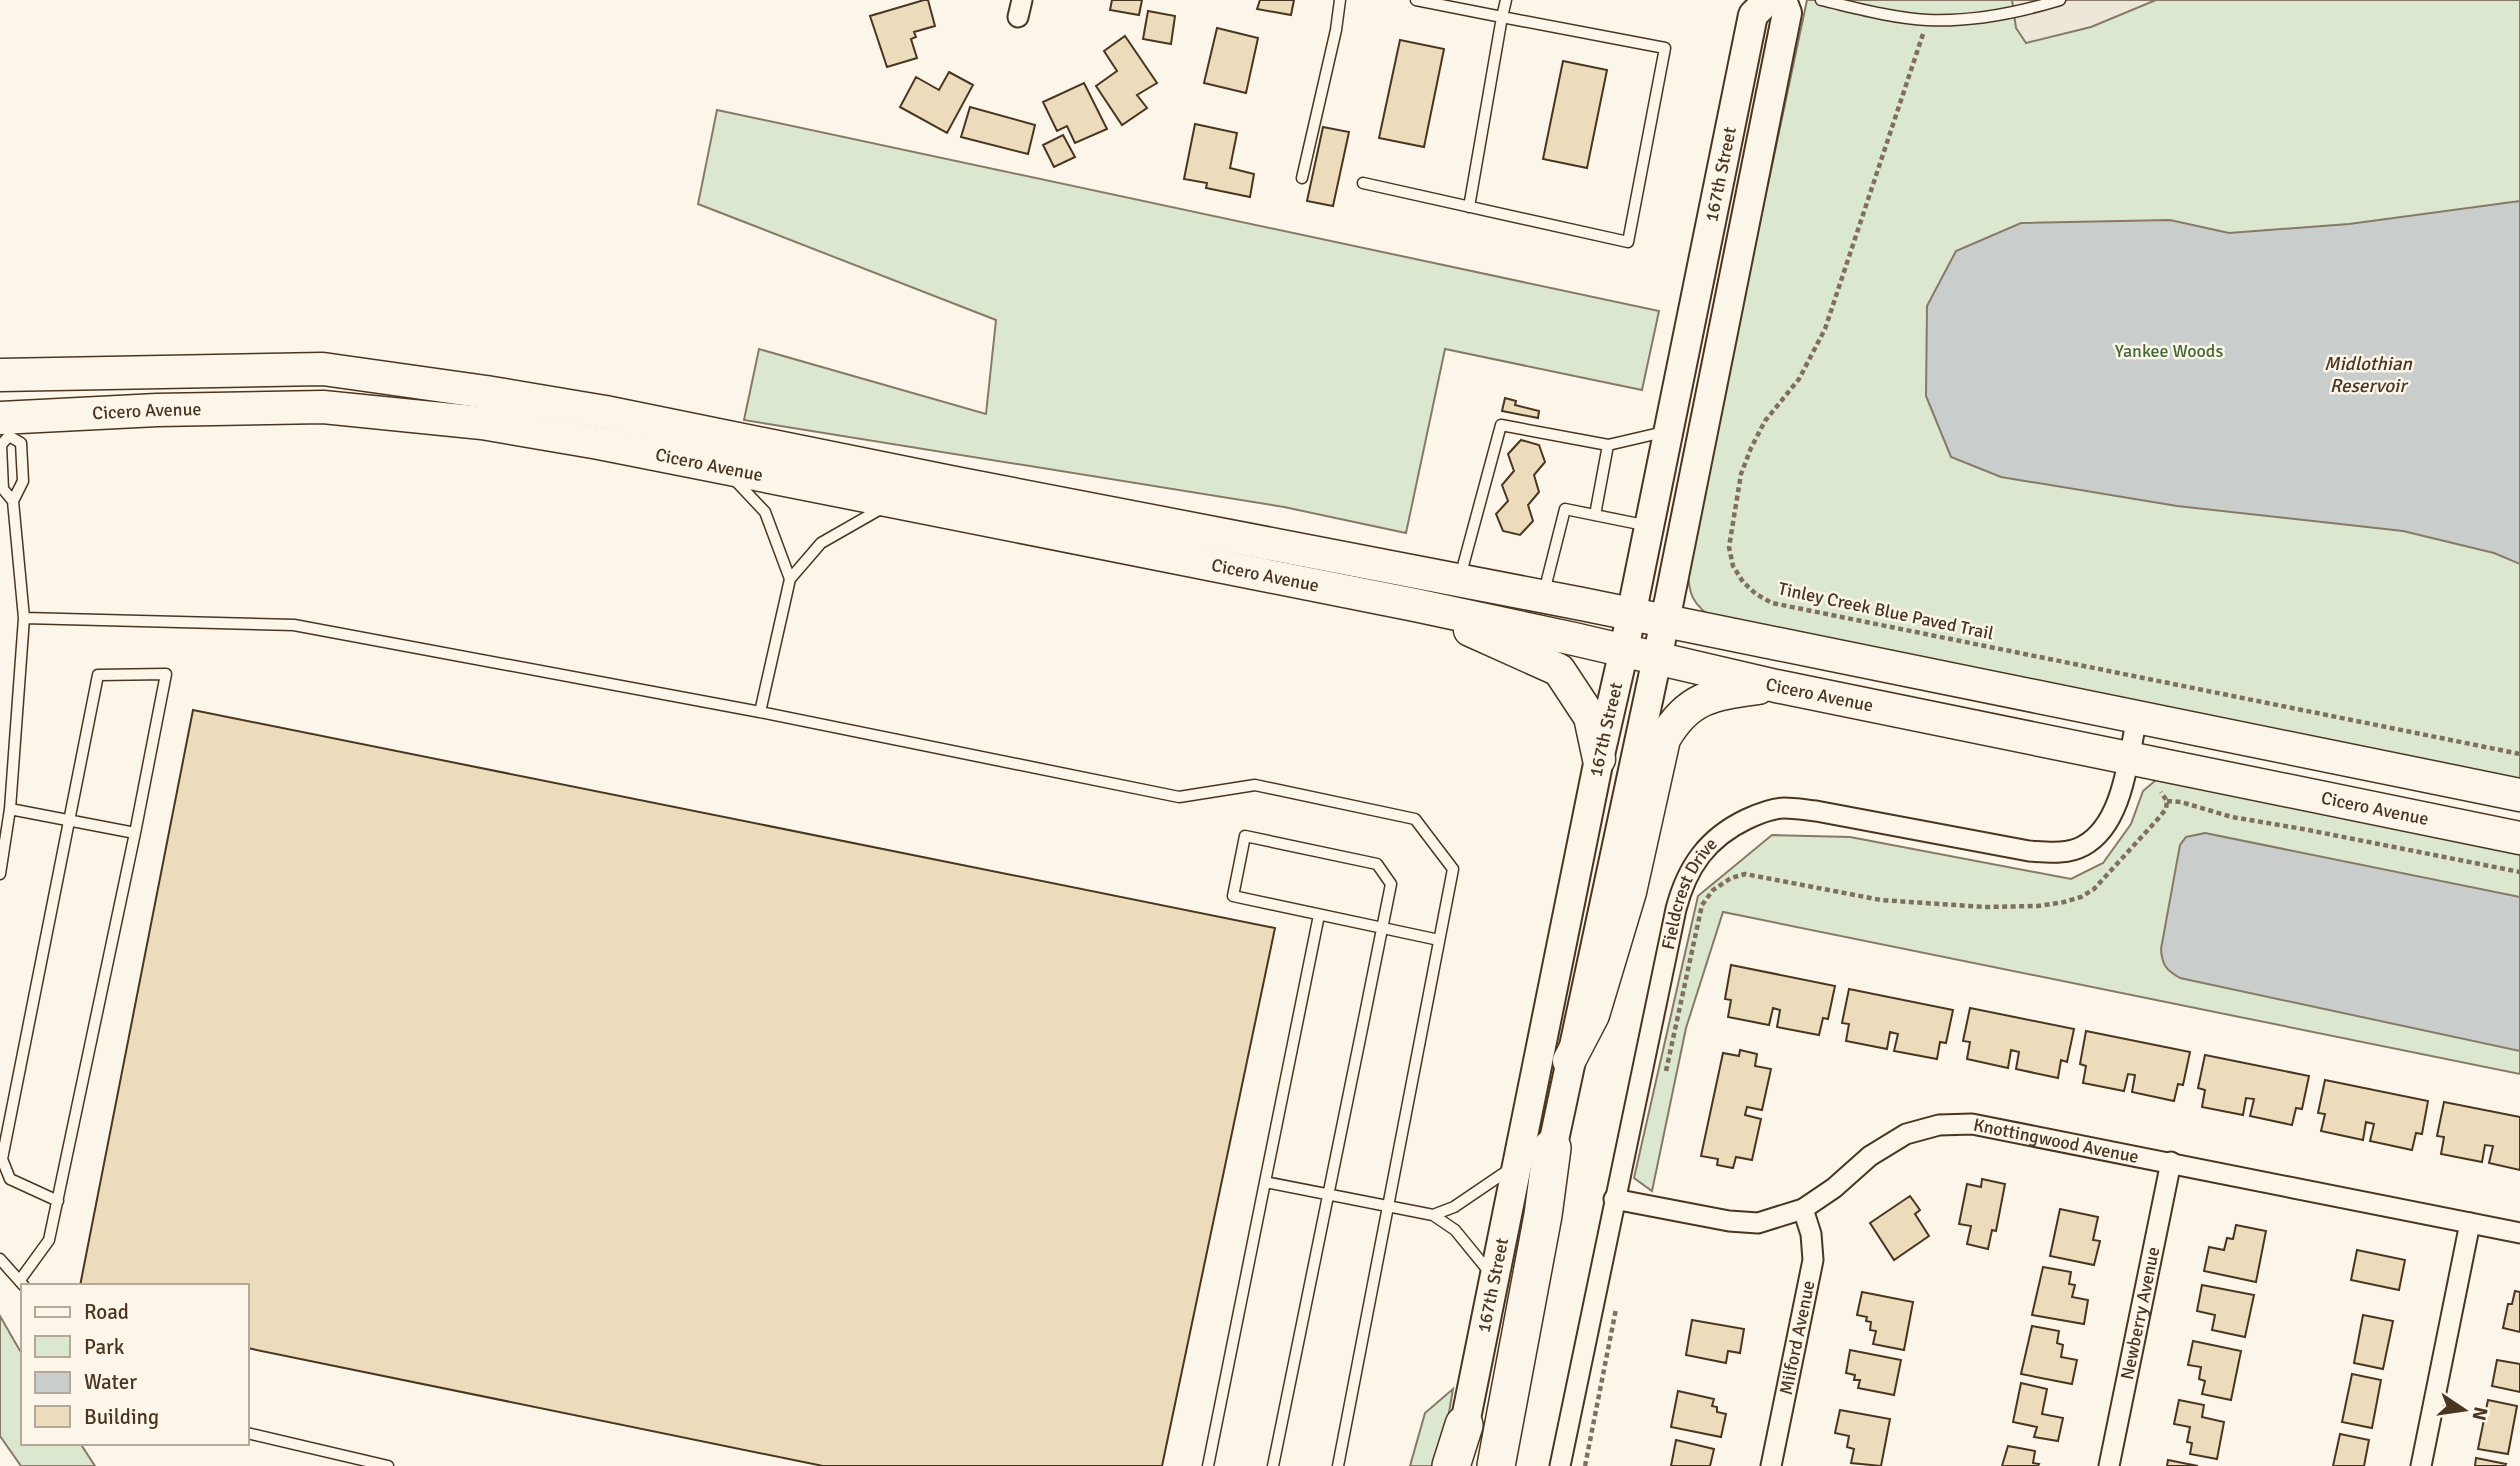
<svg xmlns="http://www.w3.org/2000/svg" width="2520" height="1466" font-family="Signika,sans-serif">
	<rect width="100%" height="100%" fill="#fbf6e9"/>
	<path fill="#dce7d0" stroke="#887966" stroke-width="2" d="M1807 0H2520V780L1718 622C1692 605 1687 594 1688 562Z
		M717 110 1659 311 1642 390 1445 349 1406 533 1284 507 744 420 759 349 986 414 996 320 698 204Z
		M2156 780 2520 853V1074L1723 912 1686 1028 1652 1191 1634 1178 1698 896 1772 835 1850 837 2071 879 2103 863 2131 824 2143 791Z
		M0 1316 23 1356V1443H80L95 1466H21L0 1436Z
		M1453 1389 1444 1442 1437 1466H1410L1425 1413Z"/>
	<path fill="#ede7d9" stroke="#887966" stroke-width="2" d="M2012 0H2156L2091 27 2026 43 2016 28Z"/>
	<path fill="#c9cecd" stroke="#887966" stroke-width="2" d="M2520 201V564L2494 553 2403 531 2177 506 2001 477 1951 457 1926 396 1927 306 1956 251 2021 223 2170 220 2229 233 2349 224Z
		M2205 833 2520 897V1051L2180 978C2166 970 2162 965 2161 949L2180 845 2186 837Z"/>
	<path fill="#ecdcbc" stroke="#4a3520" stroke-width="2" d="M924 0H928L935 26 914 32 916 37 911 39 917 58 887 67 870 16Z
		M1112 0H1142L1139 15 1110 10Z
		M1260 0H1294L1291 15 1257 9Z
		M1148 11 1175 16 1171 44 1143 39Z
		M1217 28 1258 38 1246 93 1204 83Z
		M1125 36 1157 83 1137 95 1147 108 1122 125 1096 86 1117 71 1104 51Z
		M1400 40 1444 49 1424 147 1379 138Z
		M1563 61 1607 70 1587 168 1543 159Z
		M949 72 973 85 947 133 900 107 916 77 939 90Z
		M1084 83 1107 129 1075 143 1067 126 1057 131 1043 102Z
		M970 107 1035 125 1028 154 961 137Z
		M1195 124 1237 133 1230 168 1254 174 1250 197 1206 188 1207 183 1184 179Z
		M1323 127 1349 132 1333 206 1307 201Z
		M1063 135 1075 157 1054 167 1043 145Z
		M1505 398 1516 401 1515 405 1539 411 1538 418 1502 411Z
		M1521 440 1539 445 1545 462 1534 475 1539 492 1528 505 1533 521 1520 535 1503 531 1496 514 1508 501 1502 485 1514 471 1508 454Z
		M193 710 1275 928 1162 1466H823L247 1348V1286H80Z
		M1731 965 1835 986 1828 1019 1823 1018 1819 1035 1777 1027 1780 1010 1773 1008 1769 1025 1728 1017 1731 1000 1725 999Z
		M1849 989 1953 1010 1946 1043 1940 1042 1937 1059 1894 1051 1898 1034 1890 1032 1887 1049 1846 1041 1849 1024 1842 1023Z
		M1970 1008 2074 1029 2067 1062 2061 1060 2058 1078 2016 1069 2019 1052 2011 1050 2008 1068 1967 1059 1970 1042 1963 1041Z
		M2086 1031 2190 1052 2183 1085 2178 1084 2174 1101 2132 1092 2135 1075 2128 1074 2124 1091 2083 1083 2086 1066 2080 1064Z
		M1740 1050 1757 1054 1755 1066 1771 1069 1762 1110 1747 1107 1745 1115 1761 1119 1752 1160 1736 1157 1733 1168 1717 1165 1718 1159 1701 1156 1723 1053 1739 1056Z
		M2205 1055 2309 1076 2302 1109 2296 1108 2292 1125 2250 1116 2254 1099 2246 1098 2243 1115 2202 1107 2205 1090 2198 1088Z
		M2325 1080 2428 1101 2422 1134 2416 1133 2412 1150 2370 1141 2374 1124 2366 1122 2363 1140 2321 1131 2325 1114 2318 1113Z
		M2444 1102 2520 1117V1170L2489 1163 2493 1146 2485 1145 2482 1162 2441 1154 2444 1137 2437 1136Z
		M1982 1179 2005 1184 1996 1231 1992 1230 1988 1249 1967 1244 1971 1226 1959 1224 1967 1184 1981 1187Z
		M1910 1196 1920 1210 1915 1214 1929 1236 1894 1260 1870 1223Z
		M2060 1209 2098 1217 2093 1240 2100 1241 2094 1265 2050 1256Z
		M2236 1225 2266 1231 2256 1282 2204 1271 2209 1247 2224 1250 2227 1238 2233 1239Z
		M2357 1250 2405 1260 2399 1290 2351 1280Z
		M2043 1267 2071 1272 2069 1284 2075 1285 2072 1297 2088 1300 2084 1324 2032 1315Z
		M2202 1285 2254 1295 2245 1337 2212 1330 2215 1315 2197 1311Z
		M2515 1291 2520 1292V1332L2503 1328 2508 1304H2512Z
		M1862 1292 1913 1302 1904 1350 1873 1344 1876 1331 1870 1330 1871 1322 1866 1321 1867 1317 1857 1315Z
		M2363 1315 2393 1321 2383 1369 2354 1363Z
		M1692 1320 1744 1329 1740 1353 1728 1351 1726 1363 1686 1355Z
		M2032 1326 2059 1331 2057 1343 2063 1345 2061 1357 2077 1360 2072 1384 2021 1374Z
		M2193 1341 2241 1351 2231 1400 2202 1394 2205 1381 2199 1379 2201 1367 2188 1365Z
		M1850 1350 1901 1360 1894 1395 1858 1388 1860 1380H1854L1855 1375 1846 1373Z
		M2497 1360 2520 1364V1392L2492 1386Z
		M2352 1374 2381 1380 2372 1428 2342 1422Z
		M2021 1383 2047 1389 2042 1414 2063 1418 2058 1441 2034 1437 2037 1427 2013 1422Z
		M1678 1391 1714 1399 1712 1406 1717 1407V1412L1726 1414 1721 1437 1671 1427Z
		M2179 1400 2204 1405 2202 1417 2224 1422 2217 1459 2190 1454 2192 1443 2187 1442 2190 1427 2174 1424Z
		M2488 1400 2517 1406 2508 1454 2478 1449Z
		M1840 1410 1890 1419 1881 1466 1851 1463 1854 1449 1847 1447 1849 1436 1835 1433Z
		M2340 1434 2369 1440 2364 1466H2333Z
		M1676 1440 1714 1449 1710 1466H1671Z
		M2008 1446 2035 1451 2033 1463 2039 1464 2038 1466H2002Z
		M2476 1458 2506 1464 2505 1466H2475Z
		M2168 1460 2198 1466H2167Z"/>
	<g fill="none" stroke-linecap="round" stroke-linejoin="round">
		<defs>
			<path id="lane" d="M1416 0 1502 17 1469 207
				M1821 0C1856 8 1892 18 1927 20 1972 22 2017 13 2060 0
				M1302 178 1336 30 1340 0
				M1363 183 1628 242 1665 48 1502 17 1506 0
				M9 436 21 443 23 481 13 501
				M734 479 765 512 790 579 821 543 884 507
				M1595 515 1608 445
				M1460 577 1501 425 1608 445 1664 432
				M1544 592 1565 509 1649 526
				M24 618 294 625 760 712 790 579
				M760 712 1179 797 1255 785 1415 819 1453 869 1338 1466
				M10 809 135 833 49 1240 20 1280
				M0 874 10 809 24 618 13 501 3 489 1 445 9 436 7 421
				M1265 1182 1319 915
				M58 1201 10 1179 2 1159 98 675 166 674 135 833
				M0 1259 24 1286
				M1491 1274 1455 1230 1433 1215 1454 1207 1510 1169
				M247 1433 388 1466
				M1208 1466 1265 1182 1433 1215
				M1273 1466C1314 1272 1352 1078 1391 884L1377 864 1245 836 1233 896 1439 940"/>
			<g id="street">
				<path d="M1018 17 1022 0"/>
				<path id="s1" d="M1614 1199 1729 1221 1758 1223 1803 1209 1834 1188 1870 1156 1906 1134 1939 1125 1972 1124 2520 1233"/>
				<path id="s2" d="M1560 1466 1676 909C1687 867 1707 838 1747 819 1758 814 1772 808 1784 808 1794 808 1806 810 1816 811L2029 851C2046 852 2067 855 2083 846 2123 825 2128 758 2137 718"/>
				<path id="s3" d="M1771 1466 1813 1260 1811 1234 1803 1209"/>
				<path id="s4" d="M2109 1466 2171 1162"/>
				<path d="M2421 1466 2470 1223"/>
			</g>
			<g id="secondary">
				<path d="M1548 1168 1665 621 1787 13 1782 0"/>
				<path id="s5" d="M1461 1443 1599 759 1624 650 1753 15 1768 0"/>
			</g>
			<g id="primary">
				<path d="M0 375 323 369 486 392 605 412 955 483 1582 604 2520 795"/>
				<path id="s6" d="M0 418 157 410 323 407 482 423 599 443 1415 605 1574 639 1776 686 2520 838"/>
				<path d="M1470 630 1559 670 1590 717 1599 759"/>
				<path d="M1569 1061 1593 1015 1630 892 1664 739C1688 697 1713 694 1758 688"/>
			</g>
			<path id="highway" d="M1451 1466 1464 1425
				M1496 1466 1543 1215 1552 1148"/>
		</defs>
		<use href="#lane" stroke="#4a3520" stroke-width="13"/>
		<use href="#street" stroke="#4a3520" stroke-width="23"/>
		<use href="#secondary" stroke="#4a3520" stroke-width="32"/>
		<use href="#primary" stroke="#4a3520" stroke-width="35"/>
		<use href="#highway" stroke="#4a3520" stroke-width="40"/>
		<path stroke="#7f6f5c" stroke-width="4.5" stroke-dasharray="5 3.5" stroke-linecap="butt" d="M1923 34 1825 329 1799 379 1765 421 1751 448 1741 474 1729 547 1733 566 1743 582 1756 594 1772 603 2520 754
			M2167 801 2181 802 2232 817 2303 829 2520 872
			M1666 1071 1702 905 1713 890 1731 878 1745 874 1881 900 1984 907 2038 906 2064 902 2081 897 2094 889 2157 820 2166 809 2167 801 2161 792
			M1585 1466 1616 1309"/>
		<use href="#lane" stroke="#fbf6e9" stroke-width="10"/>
		<use href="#street" stroke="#fbf6e9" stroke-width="19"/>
		<use href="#secondary" stroke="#fbf6e9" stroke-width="28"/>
		<use href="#primary" stroke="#fbf6e9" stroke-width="32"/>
		<use href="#highway" stroke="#fbf6e9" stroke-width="37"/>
	</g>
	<g text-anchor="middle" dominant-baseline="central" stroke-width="5" stroke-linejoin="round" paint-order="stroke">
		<g font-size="18" fill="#4a3520" stroke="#fbf6e9">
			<text stroke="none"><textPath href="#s5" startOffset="1295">167th Street</textPath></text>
			<text stroke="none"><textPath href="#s6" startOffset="147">Cicero Avenue</textPath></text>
			<text stroke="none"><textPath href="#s6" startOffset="714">Cicero Avenue</textPath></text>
			<text stroke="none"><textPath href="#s6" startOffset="1281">Cicero Avenue</textPath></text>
			<text transform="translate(1886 611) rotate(12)">Tinley Creek Blue Paved Trail</text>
			<text stroke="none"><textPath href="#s6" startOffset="1848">Cicero Avenue</textPath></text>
			<text stroke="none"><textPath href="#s5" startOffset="728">167th Street</textPath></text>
			<text stroke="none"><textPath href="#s6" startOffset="2415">Cicero Avenue</textPath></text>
			<text stroke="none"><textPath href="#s2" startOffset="588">Fieldcrest Drive</textPath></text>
			<text stroke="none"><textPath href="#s1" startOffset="474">Knottingwood Avenue</textPath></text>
			<text stroke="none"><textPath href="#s5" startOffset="161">167th Street</textPath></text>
			<text stroke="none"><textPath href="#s4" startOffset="156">Newberry Avenue</textPath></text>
			<text stroke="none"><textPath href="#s3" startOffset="131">Milford Avenue</textPath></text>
		</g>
		<g font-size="18" fill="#436837" stroke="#fbf6e9">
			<text x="2169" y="351">Yankee Woods</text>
		</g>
		<g font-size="19" font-style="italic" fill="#4a3520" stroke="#fbf6e9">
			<text x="2368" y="364">Midlothian<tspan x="2368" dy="22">Reservoir</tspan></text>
		</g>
	</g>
	<rect x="21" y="1284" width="228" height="161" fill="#fbf6e9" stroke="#b4a999" stroke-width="2"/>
	<rect x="35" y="1307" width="35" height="10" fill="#fbf6e9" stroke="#b4a999" stroke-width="2"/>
	<text x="84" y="1319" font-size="21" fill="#4a3520">Road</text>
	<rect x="35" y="1336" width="35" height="21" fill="#dce7d0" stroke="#b4a999" stroke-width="2"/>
	<text x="84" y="1354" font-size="21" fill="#4a3520">Park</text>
	<rect x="35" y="1372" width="35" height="21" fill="#c9cecd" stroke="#b4a999" stroke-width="2"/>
	<text x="84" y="1389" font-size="21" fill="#4a3520">Water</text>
	<rect x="35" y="1406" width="35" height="21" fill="#ecdcbc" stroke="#b4a999" stroke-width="2"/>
	<text x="84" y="1424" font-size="21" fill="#4a3520">Building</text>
	<g transform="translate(2464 1410) rotate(103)" stroke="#fbf6e9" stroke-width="5" paint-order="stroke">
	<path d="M0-5L12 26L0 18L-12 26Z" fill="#4a3520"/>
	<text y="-10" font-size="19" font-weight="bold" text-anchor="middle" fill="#4a3520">N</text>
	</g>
</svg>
